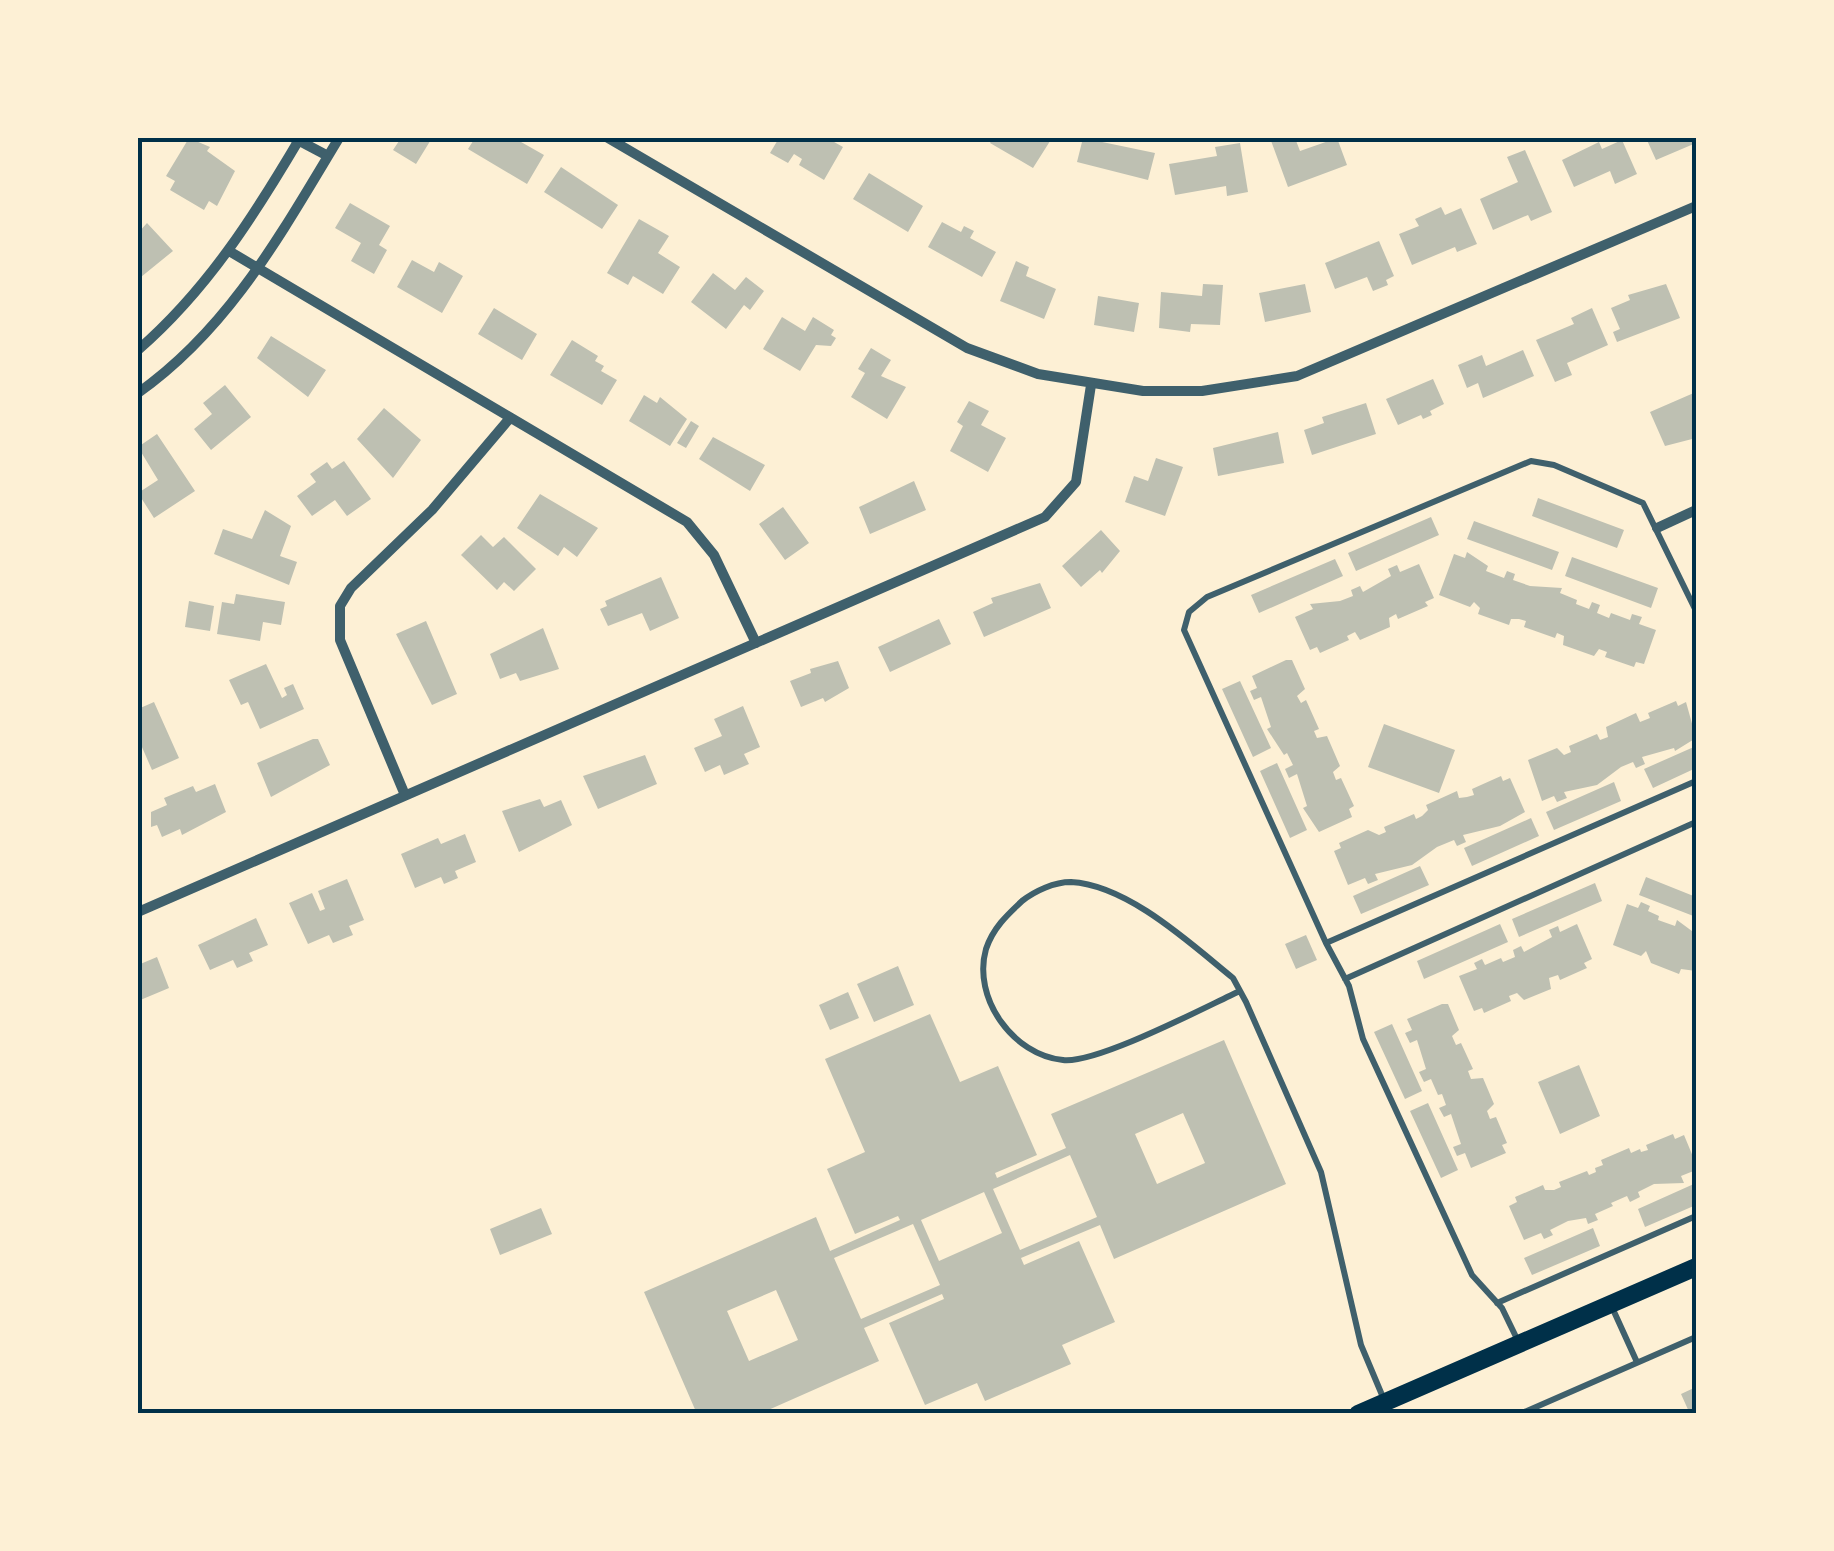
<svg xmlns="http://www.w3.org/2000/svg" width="1834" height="1551" font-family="'Work Sans',sans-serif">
	<rect width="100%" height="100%" fill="#fdf0d5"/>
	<path fill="#bec0b2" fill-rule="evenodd" d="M189 138 210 147 207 151 235 171 217 206 209 201 204 210 170 190 175 181 166 176Z
		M401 138H432L416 164 393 150Z
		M475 138H514L544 155 527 184 468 149Z
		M779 138H827L843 147 824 180 799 165 802 159 794 154 788 163 770 153Z
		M993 138H1052L1033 168 990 143Z
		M1083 138 1155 153 1148 180 1077 162Z
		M1270 138H1295L1300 151 1337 138 1347 165 1288 187Z
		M1646 138H1696V143L1656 160Z
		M1622 140 1637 174 1615 184 1610 171 1574 187 1562 160 1599 142 1602 149Z
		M1240 143 1248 192 1227 196 1226 186 1175 195 1169 164 1217 156 1215 147Z
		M1525 150 1552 212 1531 221 1528 215 1493 230 1480 199 1518 182 1507 157Z
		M561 167 618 205 602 229 544 192Z
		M869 173 923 206 908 232 853 199Z
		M350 203 390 226 379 245 387 250 374 274 351 261 361 243 335 228Z
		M1441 207 1445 215 1461 208 1477 244 1457 252 1455 247 1412 265 1399 234 1419 226 1415 219Z
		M639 219 669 236 658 253 680 267 663 294 633 276 628 285 607 273Z
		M942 222 961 232 964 226 974 231 970 238 996 252 982 277 928 247Z
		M147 223 173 251 141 277 138 233Z
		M1379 241 1394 276 1386 280 1388 285 1373 291 1367 277 1335 289 1325 263Z
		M412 260 434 272 439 262 463 276 442 313 397 287Z
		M1016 261 1029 267 1026 276 1056 289 1044 319 1000 301Z
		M713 273 735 290 746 277 764 291 750 310 744 305 726 329 691 302Z
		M1203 284 1223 285 1220 325 1191 324 1190 332 1159 328 1161 292 1202 296Z
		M1305 284 1311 312 1265 322 1259 293Z
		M1666 284 1680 318 1617 342 1613 332 1620 329 1611 308 1630 300 1628 295Z
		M1098 296 1139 303 1134 332 1094 325Z
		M494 308 537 334 522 360 478 334Z
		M1592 308 1608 345 1567 363 1572 375 1555 382 1536 340 1574 324 1571 318Z
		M782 317 805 331 813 317 834 330 831 335 836 338 831 346 816 345 800 371 763 349Z
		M271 336 326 370 308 397 257 358Z
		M572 340 598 356 595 361 604 366 601 371 617 380 602 405 550 375Z
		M871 348 891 360 881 376 906 387 887 419 851 397 865 373 858 369Z
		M1523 350 1534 376 1483 398 1478 383 1467 388 1458 365 1482 355 1486 366Z
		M1433 379 1444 404 1430 411 1432 415 1423 419 1421 415 1398 425 1386 399Z
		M225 385 251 417 211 450 194 429 212 414 203 403Z
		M1696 392V438L1665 446 1650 412Z
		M644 395 657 403 660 397 687 419 670 446 629 421Z
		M969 401 989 411 981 425 1006 438 988 472 950 451 963 426 957 422Z
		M1366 403 1376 434 1312 455 1304 430 1324 423 1322 417Z
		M384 408 421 440 393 478 357 439Z
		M691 421 699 426 686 448 677 443Z
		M1278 432 1284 463 1218 476 1213 448Z
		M157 434 195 491 154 518 138 493 158 480 138 447Z
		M713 437 765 465 750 491 699 459Z
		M1156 458 1183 467 1165 516 1125 502 1134 476 1148 481Z
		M344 461 371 499 347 516 335 500 312 516 297 496 316 482 310 474 327 462 332 469Z
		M914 481 926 510 870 534 859 507Z
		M540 494 598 528 577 557 564 547 558 556 517 528Z
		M1538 498 1624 530 1617 548 1532 516Z
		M783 507 809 543 785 560 759 524Z
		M265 510 291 526 280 556 297 562 289 585 214 554 223 529 252 539Z
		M1431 517 1439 535 1356 571 1348 553Z
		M1474 521 1559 552 1552 570 1467 539Z
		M1101 530 1120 551 1102 573 1100 570 1081 587 1062 566Z
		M481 535 493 547 504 537 536 569 514 591 504 582 497 590 461 555Z
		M1467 552 1488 566 1486 571 1504 578 1507 571 1515 574 1513 580 1530 586 1562 588 1560 593 1577 600 1576 604 1589 609 1592 602 1600 605 1597 613 1609 618 1611 613 1630 620 1632 614 1642 617 1639 624 1656 630 1644 664 1636 662 1634 667 1605 657 1607 652 1599 649 1594 656 1563 645 1564 636 1557 633 1555 638 1524 627 1526 621 1519 619H1511L1509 625 1478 614 1480 608 1474 602 1470 607 1439 595 1454 554 1465 558Z
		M1572 557 1658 588 1651 608 1565 576Z
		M1335 559 1343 576 1259 613 1251 595Z
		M1419 564 1434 598 1425 602 1428 606 1398 619 1396 614 1389 618 1390 627 1360 640 1355 632 1347 636 1349 640 1320 653 1317 647 1310 650 1295 617 1313 609 1310 604 1340 601 1353 596 1351 590 1360 586 1363 592 1391 576 1388 569 1397 565 1400 572Z
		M661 577 679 618 650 631 642 613 608 626 600 609 607 606 605 601Z
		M1040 583 1051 608 984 637 973 612 993 603 991 598Z
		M236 594 285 602 281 625 263 622 260 641 217 634 222 602 234 604Z
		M189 601 214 606 210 631 185 627Z
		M939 619 951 644 890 672 878 647Z
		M426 621 457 694 432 705 396 634Z
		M543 628 559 669 520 681 516 673 500 679 490 654Z
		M1286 660H1292L1305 689 1297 696 1301 703 1306 700 1319 729 1314 731 1317 738 1327 736 1340 766 1333 772 1336 780 1341 778 1354 806 1349 809 1352 817 1319 832 1303 808 1307 806 1297 774 1289 778 1285 769 1293 765 1287 753 1284 755 1267 729 1271 727 1261 697 1254 700 1250 691 1257 688 1252 676Z
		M838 661 849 688 825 702 823 698 801 707 790 681 811 673 810 669Z
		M266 664 282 698 287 695 284 688 293 684 304 709 260 729 248 702 241 705 229 680Z
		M1240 681 1271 748 1253 757 1222 689Z
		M1676 701 1678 706 1686 702 1696 738 1675 751 1674 748 1642 757 1645 764 1636 768 1633 762 1621 767 1597 785 1564 792 1567 798 1557 802 1554 796 1542 801 1528 760 1557 748 1564 755 1571 752 1569 746 1597 734 1600 740 1608 737 1606 727 1636 713 1640 722 1650 718 1648 713Z
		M154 702 179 758 152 770 138 738V709Z
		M743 706 760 747 744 754 749 764 724 775 720 765 705 772 694 748 722 736 714 719Z
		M1384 724 1455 750 1439 793 1368 767Z
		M313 739H318L330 765 271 797 257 763Z
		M1696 746V768L1653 788 1644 769Z
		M645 755 657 784 598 809 583 776Z
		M1277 763 1307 830 1290 838 1260 771Z
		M1501 776 1503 781 1510 778 1525 812 1500 826 1463 835 1466 842 1457 846 1454 840 1437 847 1412 865 1375 874 1378 880 1368 884 1365 878 1348 885 1334 851 1341 848 1339 843 1368 830 1379 835 1386 832 1384 827 1414 814 1416 819 1422 816 1428 810 1426 805 1457 791 1459 798 1467 797 1474 795 1472 789Z
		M1614 782 1621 801 1554 830 1546 812Z
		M215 784 226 812 182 835 180 829 162 837 157 825 151 827V812L167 805 164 798 193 786 196 792Z
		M540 799 544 807 561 800 572 825 519 852 502 811Z
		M1531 818 1539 836 1472 866 1464 848Z
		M465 834 476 862 455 871 458 878 444 884 441 877 415 888 401 854 438 838 441 844Z
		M1420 866 1429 885 1361 914 1353 896Z
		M1646 877 1696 897V917L1639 895Z
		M347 879 364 920 349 926 353 935 333 943 329 935 308 944 289 903 312 893 320 911 325 909 318 891Z
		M1595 883 1602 901 1519 937 1512 919Z
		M1641 902 1650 906 1648 911 1659 916 1658 920 1675 926 1677 920 1696 934V971L1681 969 1679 974 1651 963 1646 951 1641 956 1613 945 1627 904 1638 908Z
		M256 918 268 945 249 953 253 961 237 968 233 960 210 970 198 945Z
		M1500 924 1508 942 1424 979 1417 961Z
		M1577 924 1592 959 1584 963 1587 968 1560 980 1558 975 1549 978 1551 989 1524 1000 1517 993 1509 996 1511 1001 1484 1013 1482 1008 1474 1011 1459 976 1477 969 1474 963 1482 959 1485 965 1501 958 1503 962 1515 957 1513 950 1521 946 1524 952 1552 937 1549 930 1558 926 1560 932Z
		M1306 935 1317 960 1296 969 1285 944Z
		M157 957 169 988 138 1001V965Z
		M898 966 914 1005 874 1022 857 984Z
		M848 992 859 1018 830 1030 819 1005Z
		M1442 1004H1448L1459 1030 1452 1036 1456 1045 1461 1043 1473 1069 1468 1071 1471 1079 1483 1078 1494 1104 1487 1111 1490 1119 1496 1117 1507 1143 1502 1145 1506 1153 1471 1168 1465 1153 1457 1156 1453 1147 1461 1144 1451 1114 1444 1117 1439 1108 1446 1105 1442 1094 1438 1095 1431 1079 1424 1082 1419 1072 1426 1069 1417 1040 1410 1043 1405 1033 1412 1030 1407 1019Z
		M930 1014 960 1082 998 1066 1037 1155 995 1173 997 1178 1066 1148 1051 1114 1224 1040 1286 1184 1114 1259 1100 1225 1021 1258 1024 1265 1079 1241 1115 1322 1062 1345 1071 1364 985 1401 977 1383 925 1405 889 1323 944 1299 942 1294 864 1328 879 1361 759 1414H697L644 1292 816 1217 830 1251 900 1220 898 1216 855 1234 827 1169 865 1152 825 1059ZM1183 1113 1205 1163 1157 1184 1135 1134ZM1070 1155 1097 1217 1020 1250 993 1189ZM984 1192 1002 1233 939 1261 921 1220ZM913 1224 940 1285 861 1319 834 1258ZM776 1290 798 1340 749 1361 727 1311Z
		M1392 1024 1422 1091 1405 1099 1374 1032Z
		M1579 1065 1600 1116 1560 1134 1538 1082Z
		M1428 1103 1458 1170 1441 1178 1410 1111Z
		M1673 1134 1675 1139 1684 1135 1696 1164V1170L1681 1176 1684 1183 1654 1184 1638 1192 1640 1197 1630 1202 1627 1196 1611 1203 1613 1206 1595 1214 1598 1220 1588 1224 1586 1218 1568 1221 1550 1230 1553 1235 1544 1239 1541 1233 1524 1240 1509 1206 1517 1202 1515 1197 1543 1185 1545 1190H1554L1561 1187 1559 1182 1587 1171 1589 1175 1596 1172 1595 1168 1603 1165 1601 1160 1629 1148 1631 1153 1640 1149 1641 1152 1648 1150 1646 1145Z
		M1696 1183V1205L1645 1227 1638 1209Z
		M541 1208 552 1234 500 1255 490 1229Z
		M1593 1228 1600 1246 1532 1275 1524 1258Z
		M1696 1387V1414H1690L1681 1394Z"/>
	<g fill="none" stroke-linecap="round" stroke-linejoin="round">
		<path stroke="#3f606c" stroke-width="6" d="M1696 611 1643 503 1554 465 1531 461 1207 597 1189 612 1184 630 1326 943 1696 781
			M1326 943 1349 986 1363 1039 1472 1275 1502 1308 1519 1343
			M1345 979 1696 822
			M1240 991C1205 1007 1097 1064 1063 1060 1013 1055 972 998 986 949 993 928 1007 915 1022 901 1035 891 1054 882 1071 882 1128 885 1191 944 1233 978L1246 1002 1321 1172 1361 1345 1390 1414
			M1497 1303 1696 1216
			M1611 1305 1636 1360
			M1520 1414 1696 1337"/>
		<path stroke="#3f606c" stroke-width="10" d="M294 138 328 156
			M608 138 967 348 1038 374 1143 391H1202L1297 376 1696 206
			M229 251 687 522 714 555 756 643
			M138 350C207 290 254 216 300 138
			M138 393C230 328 282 232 339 138
			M1657 528 1696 510
			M405 795 340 640V606L351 588 432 510 510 418
			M138 912 1045 517 1076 482 1091 385"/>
		<path stroke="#003049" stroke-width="18" d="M1358 1414 1696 1267"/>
	</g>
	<rect width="1834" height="1551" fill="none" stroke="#fdf0d5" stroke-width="280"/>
	<rect x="140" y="140" width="1554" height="1271" fill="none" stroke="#003049" stroke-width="4"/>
</svg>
